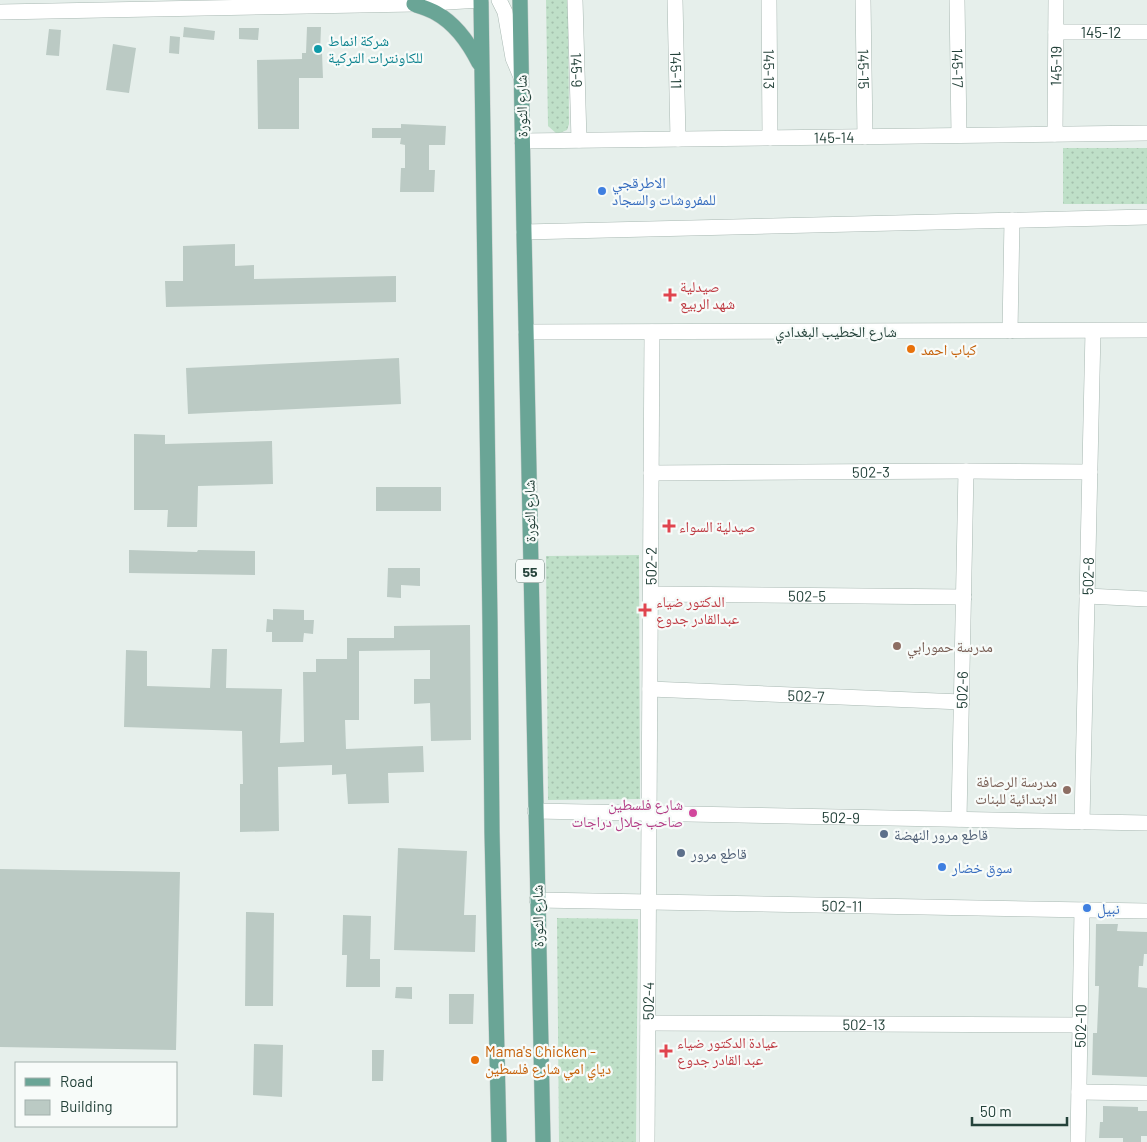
<svg xmlns="http://www.w3.org/2000/svg" width="1147" height="1142" font-family="Barlow,'Noto Naskh Arabic',sans-serif">
	<defs>
		<pattern id="grass-dots" width="8" height="8" patternUnits="userSpaceOnUse" patternTransform="scale(1.25)"><rect width="8" height="8" fill="#bfe0c8"/><path d="M2 2h.1M6 6h.1" fill="none" stroke="#a4c1ad" stroke-width="1.8" stroke-linecap="round"/></pattern>
	</defs>
	<rect width="100%" height="100%" fill="#e6efeb"/>
	<path fill="url(#grass-dots)" d="M546 0H568L569 124 567 130 557 134 548 126Z
		M1063 148H1147V204H1063Z
		M639 555 640 799 548 800 546 556Z
		M557 918 638 919 636 1142H559Z"/>
	<path fill="#bbcac4" d="M184 27 215 31 214 40 183 37Z
		M307 27H321L320 53H322L323 78H299V129H258L257 60 302 59V53H306Z
		M239 28H259L258 40 239 39Z
		M49 29 61 30 59 56 46 55Z
		M170 36 180 37 179 54 169 53Z
		M113 44 136 48 129 93 106 90Z
		M401 124 446 126 445 145H429V170H435L434 192H400L401 168H405V145L400 144 401 138H372V128H401Z
		M235 244V266L254 265V279L396 276V302L166 307 165 281H183V246Z
		M399 358 401 404 188 414 186 368Z
		M134 434 165 435V444L272 441 273 484 198 486 197 527H167L168 510H134Z
		M376 487H441V511H376Z
		M129 550 197 552 198 550 255 551V575L129 573Z
		M388 568H420V586L401 585V598L387 597Z
		M273 609 304 610V620H314L313 634 304 633 303 642H272V632H266L267 619 273 620Z
		M470 625 471 740 431 741 430 703 414 704V679H430V650L359 651V720H345L346 749 423 746 424 772 388 773 389 803 348 804 346 774 332 775V765L278 767 279 831 240 832V784H243L242 731 124 727 126 650 147 651V686L210 688 212 649H227L226 688 282 689 280 743 304 742 303 672H316V659H347V638H394V626Z
		M398 848 467 851 464 915H476L475 952 394 950Z
		M0 869 180 872 176 1050 0 1047Z
		M246 912 274 913 273 1006H245Z
		M343 915 371 916 370 959H380V987H346L347 955H342Z
		M1096 924H1118L1117 931 1147 932V954H1144L1143 966H1139L1138 987 1147 988V1077L1092 1075 1093 1033H1097L1099 986H1095Z
		M396 987H412V999L395 998Z
		M449 994H474L473 1024H449Z
		M254 1044 283 1045 282 1097 253 1095Z
		M372 1050H384L383 1081H372Z
		M1103 1106 1138 1107V1111H1147V1136H1141V1142H1123V1138H1099L1100 1122H1103Z"/>
	<g fill="none" stroke-linecap="round" stroke-linejoin="round">
		<defs>
			<g id="minor">
				<path id="s1" d="M575 0 579 140"/>
				<path id="s2" d="M675 0 678 139"/>
				<path id="s3" d="M769 0 770 138"/>
				<path id="s4" d="M863 0 865 137"/>
				<path id="s5" d="M957 0 959 135"/>
				<path id="s6" d="M1056 32H1147"/>
				<path id="s7" d="M1055 134 1056 0"/>
				<path id="s8" d="M522 141 1147 133"/>
				<path d="M524 232 1147 217"/>
				<path d="M1010 331 1012 220"/>
				<path id="s9" d="M651 473 966 471 1090 472"/>
				<path id="s10" d="M651 594 964 597"/>
				<path d="M1087 596 1147 599"/>
				<path id="s11" d="M650 689 962 702"/>
				<path id="s12" d="M535 811 1147 823"/>
				<path id="s13" d="M959 819 966 471"/>
				<path id="s14" d="M1082 822 1093 331"/>
				<path id="s15" d="M537 900 1147 911"/>
				<path id="s16" d="M648 1023 1080 1025"/>
				<path d="M1079 1092 1147 1093"/>
				<path id="s17" d="M647 1142 652 332"/>
				<path id="s18" d="M1078 1142 1082 910"/>
			</g>
			<path id="tertiary" d="M499 0 505 12 513 58 521 77
				M0 12 414 4 481 0
				M526 332 1147 330"/>
			<path id="primary" d="M481 0 490 623 492 832 499 1142
				M520 0 524 232 543 1142
				M414 4C421 7 429 9 436 13 456 24 469 43 479 63"/>
		</defs>
		<use href="#minor" stroke="#a8b8b2" stroke-width="16"/>
		<use href="#tertiary" stroke="#a8b8b2" stroke-width="16"/>
		<use href="#primary" stroke="#c2cac8" stroke-width="16"/>
		<use href="#minor" stroke="#fff" stroke-width="15"/>
		<use href="#tertiary" stroke="#fff" stroke-width="15"/>
		<use href="#primary" stroke="#6aa596" stroke-width="15"/>
	</g>
	<circle fill="#0f9aa8" stroke="#f7fbf9" stroke-width="2" cx="318" cy="49" r="5"/>
	<g fill="#3f7fe0" stroke="#f7fbf9" stroke-width="2">
		<circle cx="602" cy="191" r="5"/>
		<circle cx="942" cy="867" r="5"/>
		<circle cx="1087" cy="908" r="5"/>
	</g>
	<g fill="#e0444e" stroke="#f7fbf9" stroke-width="2">
		<path d="M667.5 287.5h5v5h5v5h-5v5h-5v-5h-5v-5h5z"/>
		<path d="M666.5 518.5h5v5h5v5h-5v5h-5v-5h-5v-5h5z"/>
		<path d="M642.5 602.5h5v5h5v5h-5v5h-5v-5h-5v-5h5z"/>
		<path d="M663.5 1043.5h5v5h5v5h-5v5h-5v-5h-5v-5h5z"/>
	</g>
	<g fill="#e8710a" stroke="#f7fbf9" stroke-width="2">
		<circle cx="911" cy="349" r="5"/>
		<circle cx="475" cy="1060" r="5"/>
	</g>
	<g fill="#8d6e63" stroke="#f7fbf9" stroke-width="2">
		<circle cx="897" cy="646" r="5"/>
		<circle cx="1067" cy="790" r="5"/>
	</g>
	<circle fill="#d1479c" stroke="#f7fbf9" stroke-width="2" cx="693" cy="813" r="5"/>
	<g fill="#5c6f8a" stroke="#f7fbf9" stroke-width="2">
		<circle cx="884" cy="834" r="5"/>
		<circle cx="681" cy="853" r="5"/>
	</g>
	<g text-anchor="middle" dominant-baseline="central" stroke-width="4.5" stroke-linejoin="round" paint-order="stroke">
		<rect fill="#f7fbf9" stroke="#637a73" stroke-width="1" x="516" y="559.5" width="28" height="23" rx="4"/>
		<g font-size="14" font-weight="bold" fill="#24423a">
			<text x="530" y="571">55</text>
		</g>
		<g font-size="15" fill="#24423a" stroke="#f7fbf9">
			<text stroke="none"><textPath href="#s6" startOffset="45">145-12</textPath></text>
			<text stroke="none"><textPath href="#s7" startOffset="68">145-19</textPath></text>
			<text stroke="none"><textPath href="#s4" startOffset="69">145-15</textPath></text>
			<text stroke="none"><textPath href="#s5" startOffset="68">145-17</textPath></text>
			<text stroke="none"><textPath href="#s2" startOffset="70">145-11</textPath></text>
			<text stroke="none"><textPath href="#s3" startOffset="69">145-13</textPath></text>
			<text stroke="none"><textPath href="#s1" startOffset="70">145-9</textPath></text>
			<text transform="translate(521 106) rotate(-91)">شارع الثورة</text>
			<text stroke="none"><textPath href="#s8" startOffset="312">145-14</textPath></text>
			<text x="836" y="331">شارع الخطيب البغدادي</text>
			<text stroke="none"><textPath href="#s9" startOffset="220">502-3</textPath></text>
			<text transform="translate(529 511) rotate(-91)">شارع الثورة</text>
			<text stroke="none"><textPath href="#s17" startOffset="576">502-2</textPath></text>
			<text stroke="none"><textPath href="#s14" startOffset="246">502-8</textPath></text>
			<text stroke="none"><textPath href="#s10" startOffset="156">502-5</textPath></text>
			<text stroke="none"><textPath href="#s13" startOffset="129">502-6</textPath></text>
			<text stroke="none"><textPath href="#s11" startOffset="156">502-7</textPath></text>
			<text stroke="none"><textPath href="#s12" startOffset="306">502-9</textPath></text>
			<text stroke="none"><textPath href="#s15" startOffset="305">502-11</textPath></text>
			<text transform="translate(537 916) rotate(-91)">شارع الثورة</text>
			<text stroke="none"><textPath href="#s17" startOffset="141">502-4</textPath></text>
			<text stroke="none"><textPath href="#s16" startOffset="216">502-13</textPath></text>
			<text stroke="none"><textPath href="#s18" startOffset="116">502-10</textPath></text>
		</g>
		<g font-size="15" fill="#0d838f" stroke="#f7fbf9" text-anchor="start">
			<text x="328" y="40">شركة انماط<tspan x="328" dy="17">للكاونترات التركية</tspan></text>
		</g>
		<g font-size="15" fill="#366cbe" stroke="#f7fbf9" text-anchor="start">
			<text x="612" y="182">الاطرقجي<tspan x="612" dy="17">للمفروشات والسجاد</tspan></text>
			<text x="952" y="867">سوق خضار</text>
			<text x="1097" y="908">نبيل</text>
		</g>
		<g font-size="15" fill="#be3a42" stroke="#f7fbf9" text-anchor="start">
			<text x="680" y="286">صيدلية<tspan x="680" dy="17">شهد الربيع</tspan></text>
			<text x="679" y="526">صيدلية السواء</text>
			<text x="656" y="601">الدكتور ضياء<tspan x="656" dy="17">عبدالقادر جدوع</tspan></text>
			<text x="677" y="1042">عيادة الدكتور ضياء<tspan x="677" dy="17">عبد القادر جدوع</tspan></text>
		</g>
		<g font-size="15" fill="#c56008" stroke="#f7fbf9" text-anchor="start">
			<text x="921" y="349">كباب احمد</text>
			<text x="485" y="1051">Mama's Chicken -<tspan x="485" dy="17">دياي امي شارع فلسطين</tspan></text>
		</g>
		<g font-size="15" fill="#785e54" stroke="#f7fbf9" text-anchor="start">
			<text x="907" y="646">مدرسة حمورابي</text>
			<text x="1057" y="781" text-anchor="end">مدرسة الرصافة<tspan x="1057" dy="17">الابتدائية للبنات</tspan></text>
		</g>
		<g font-size="15" fill="#b23c85" stroke="#f7fbf9" text-anchor="end">
			<text x="683" y="804">شارع فلسطين<tspan x="683" dy="17">صاحب جلال دراجات</tspan></text>
		</g>
		<g font-size="15" fill="#4e5e75" stroke="#f7fbf9" text-anchor="start">
			<text x="894" y="834">قاطع مرور النهضة</text>
			<text x="691" y="853">قاطع مرور</text>
		</g>
	</g>
	<rect x="15" y="1062" width="162" height="65" fill="#f7fbf9" stroke="#a3b1ad"/>
	<rect x="25" y="1078" width="25" height="8" fill="#6aa596" stroke="#a3b1ad"/>
	<text x="60" y="1087" font-size="15" fill="#24423a">Road</text>
	<rect x="25" y="1100" width="25" height="15" fill="#bbcac4" stroke="#a3b1ad"/>
	<text x="60" y="1112" font-size="15" fill="#24423a">Building</text>
	<path d="M972 1117v8h95v-8" fill="none" stroke="#24423a" stroke-width="2.5"/>
	<text x="980" y="1117" font-size="15" fill="#24423a" stroke="#f7fbf9" stroke-width="4" paint-order="stroke">50 m</text>
</svg>
